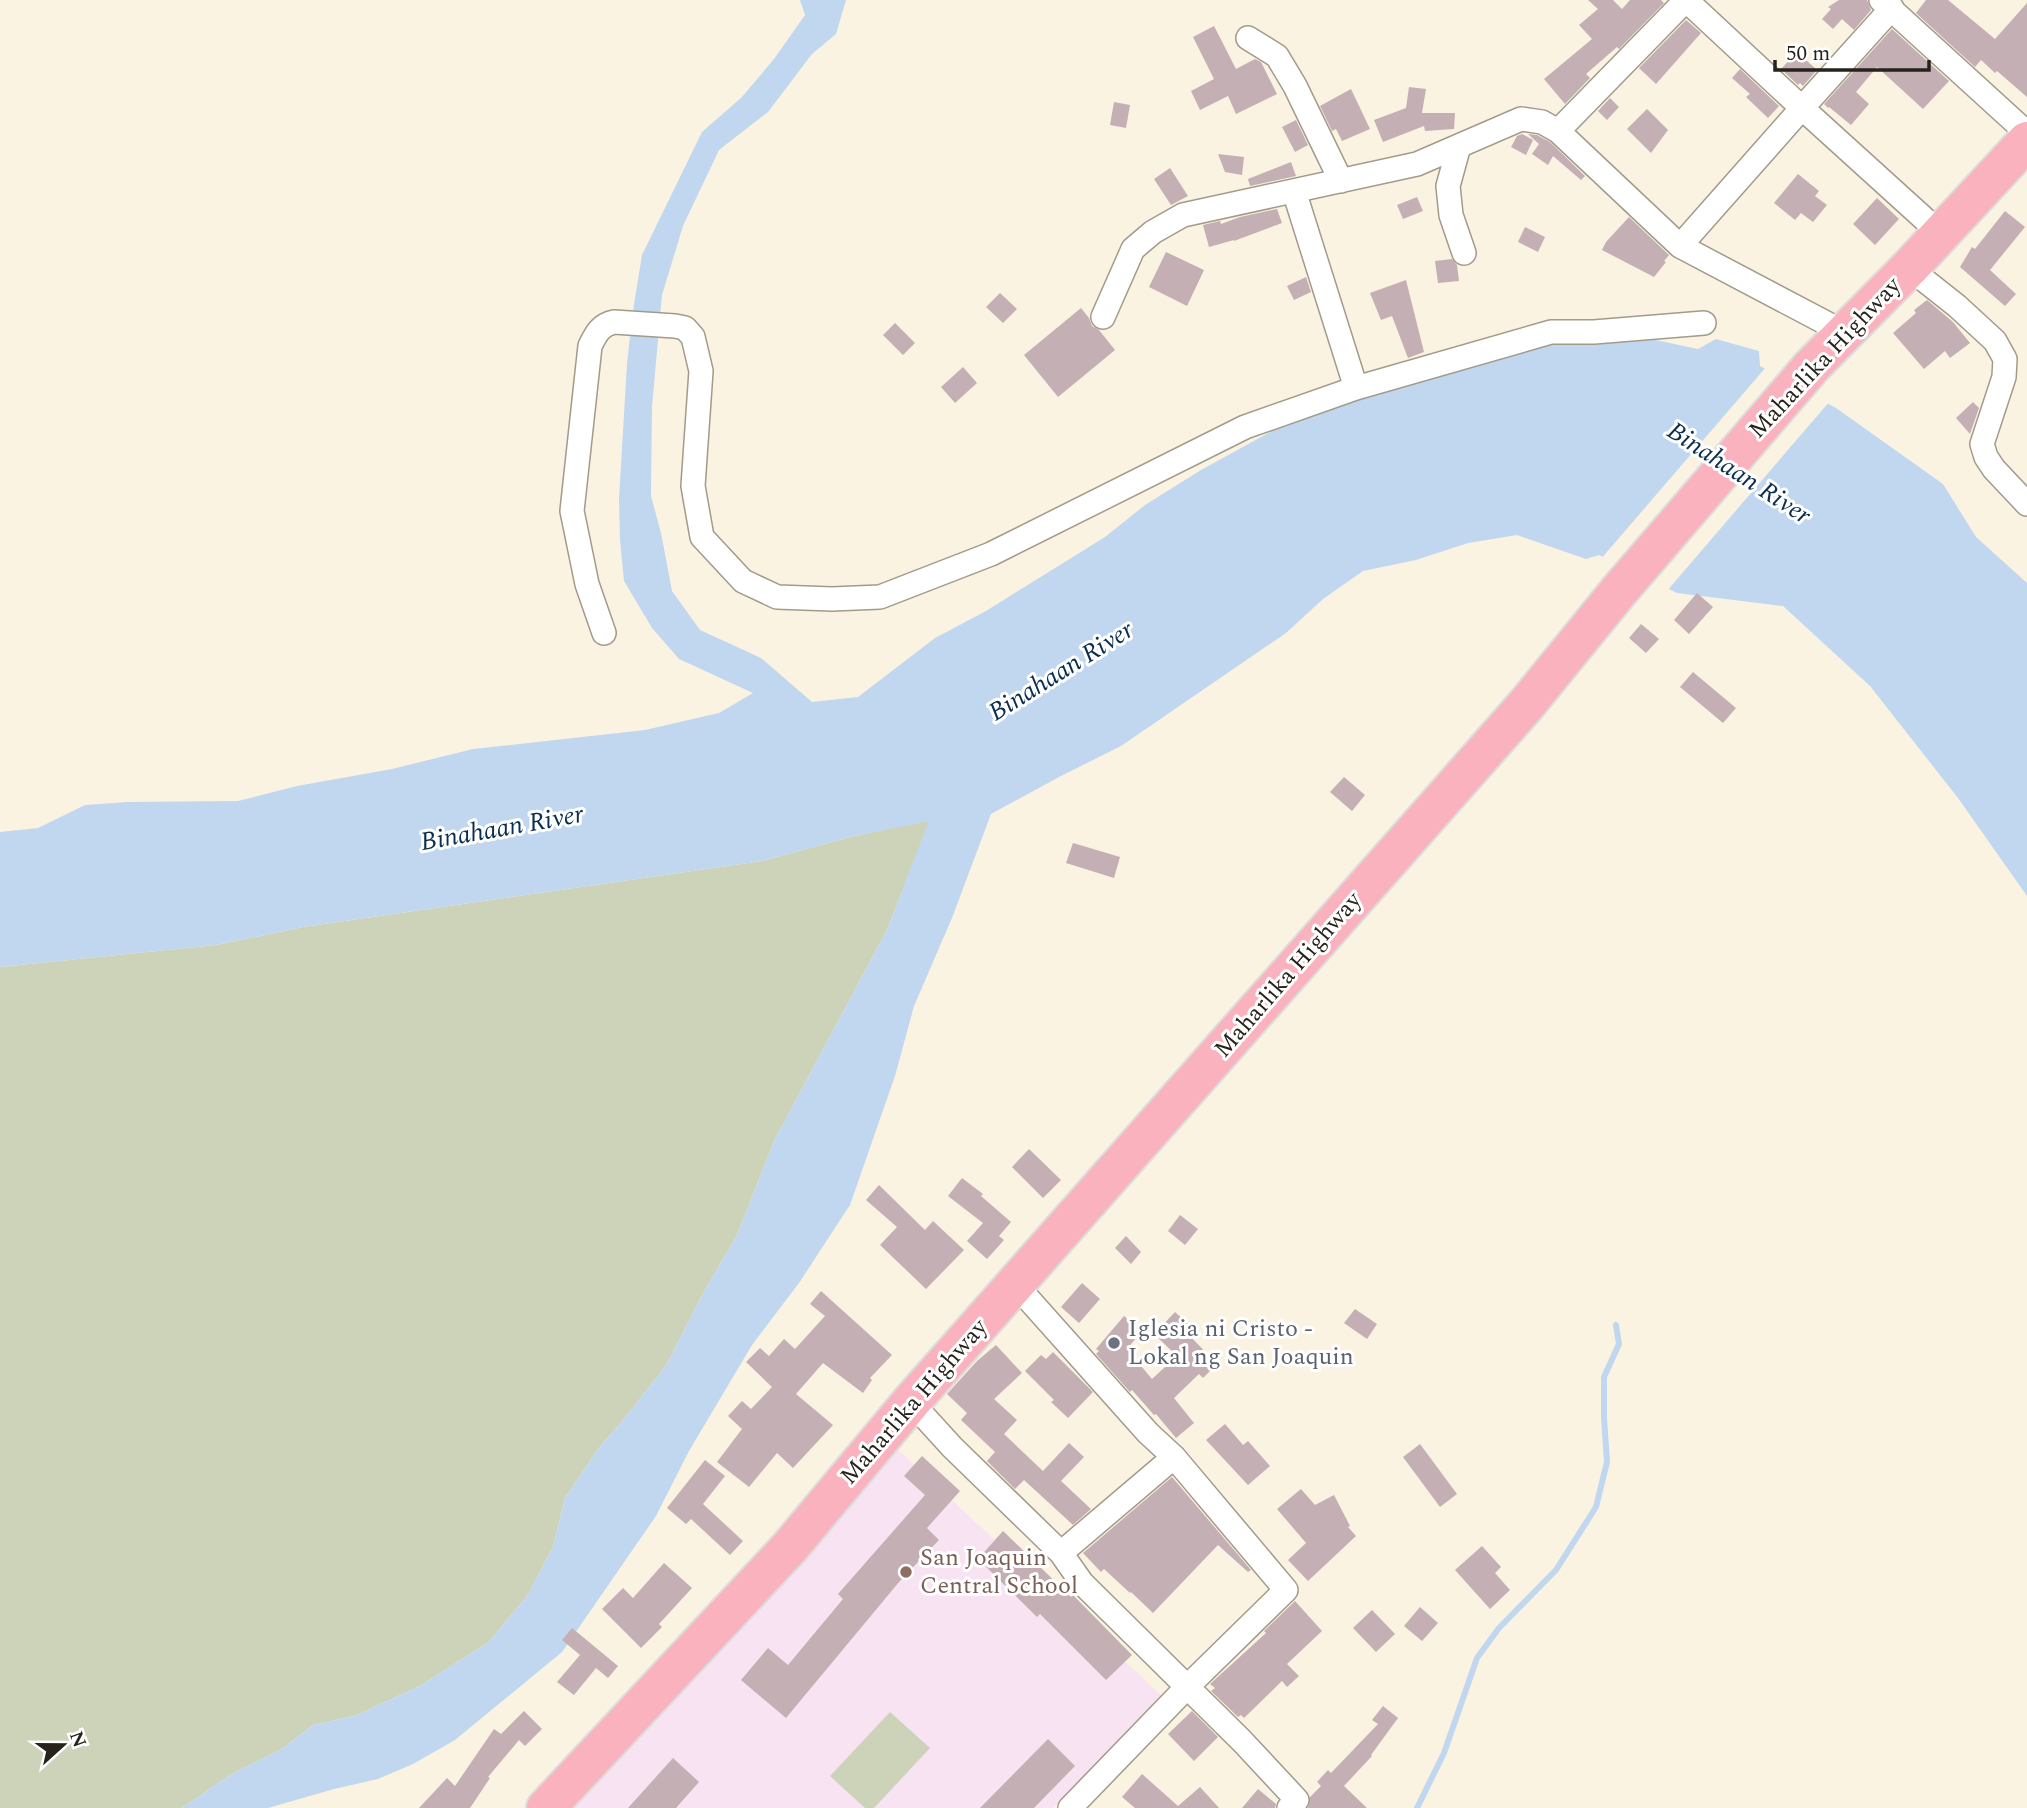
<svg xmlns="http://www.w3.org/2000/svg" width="2027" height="1808" font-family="Spectral,serif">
	<rect width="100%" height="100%" fill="#faf3e1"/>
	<path fill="#f7e3f2" d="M895 1447 1162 1696 1053 1808H573Z"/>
	<path fill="#ccd3b8" d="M930 820 887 930 775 1139 737 1235 701 1297 667 1364 628 1414 598 1449 565 1498 553 1547 527 1596 489 1642 418 1687 354 1716 313 1725 282 1749 233 1773 182 1808H0V967L216 945 303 927 762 861 854 836Z
		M890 1712 930 1748 874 1808H865L830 1776Z"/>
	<path fill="#c1d7f0" d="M800 0H846L836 34 812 54 768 112 719 150 683 226 662 295 652 407 651 496 661 533 672 591 700 630 761 658 812 702 858 697 935 638 986 611 1105 537 1145 505 1201 470 1290 421 1457 370 1534 343 1613 331 1698 349 1716 339 1759 351 1760 366 1836 408 1943 484 1976 537 2027 583V896L1958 798 1870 686 1783 606 1677 593 1599 555 1586 559 1517 535 1468 543 1416 560 1363 571 1323 599 1286 633 1121 746 1059 777 991 814 952 918 914 1006 895 1076 850 1205 799 1283 752 1345 689 1451 656 1516 562 1652 455 1740 413 1764 378 1779 334 1789 268 1808H182L233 1773 282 1749 313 1725 354 1716 418 1687 489 1642 527 1596 553 1547 565 1498 598 1449 628 1414 667 1364 701 1297 737 1235 775 1139 887 930 929 821 854 836 762 861 303 927 216 945 0 967V832L38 828 85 805 128 802 238 801 297 786 392 769 473 749 645 730 719 713 753 693 679 659 652 628 624 581 620 540 619 498 627 364 632 317 642 255 702 132 742 97 774 59 805 15Z"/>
	<path fill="#faf3e1" d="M1767 366 1830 401 1666 592 1600 560Z"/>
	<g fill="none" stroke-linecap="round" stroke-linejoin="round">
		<path stroke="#c1d7f0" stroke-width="6" d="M1417 1808 1444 1753 1477 1658 1499 1628 1556 1570 1596 1507 1607 1462 1604 1417V1377L1619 1344 1616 1325"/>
	</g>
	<path fill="#c4afb4" d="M1588 0H1613L1622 9 1630 0H1661L1664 3 1619 49 1617 47 1586 74 1590 78 1565 104 1544 79 1592 39 1579 25 1598 9Z
		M1839 0H1867L1871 10 1854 30 1842 19 1833 29 1822 19 1831 9 1828 7Z
		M1926 0H1948L1995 39 2027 3V97L1997 71 1995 73 1981 60 1975 67 1916 13Z
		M1686 20 1701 33 1656 84 1639 68Z
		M1214 26 1236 69 1255 59 1261 62 1277 94 1236 114 1228 96 1200 110 1191 91 1214 79 1193 37Z
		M1892 29 1949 81 1923 109 1877 67 1856 92 1869 104 1851 125 1829 107 1828 108 1824 104Z
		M1797 52 1817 70 1803 86 1800 83 1798 85 1781 69Z
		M1740 69 1779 106 1768 118 1746 97 1750 94 1732 78Z
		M1409 87 1426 89 1422 113H1455L1454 129 1425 131 1424 126 1383 142 1374 120 1406 108Z
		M1351 89 1370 129 1342 141 1336 129 1332 131 1320 106Z
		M1610 98 1619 107 1607 120 1598 111Z
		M1114 102 1130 105 1126 128 1110 125Z
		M1647 109 1668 130 1651 153 1627 129Z
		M1296 120 1308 145 1295 152 1282 127Z
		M1522 134 1533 140 1526 155 1511 147 1517 136Z
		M1528 134 1537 135 1550 142 1585 176 1581 180 1553 156 1548 165 1532 154 1539 144Z
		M1218 154 1244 157 1242 175 1225 172Z
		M1291 162 1296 176 1250 186 1248 179Z
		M1170 168 1188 196 1171 205 1154 179Z
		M1798 174 1819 191 1815 196 1827 205 1813 222 1801 213 1795 220 1774 203Z
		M1417 197 1423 211 1403 219 1397 205Z
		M1877 198 1899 219 1875 245 1853 224Z
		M1277 209 1282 223 1234 241V240L1209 247 1203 225 1220 221 1221 224 1240 217Z
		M2005 211 2025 227 1990 270 2016 294 2005 306 1960 267 1972 247 1975 249Z
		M1629 217 1669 255 1664 261 1666 262 1654 277 1602 250 1606 242Z
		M1525 227 1545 237 1538 252 1518 242Z
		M1166 252 1204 270 1187 306 1149 287Z
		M1452 259 1457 265 1459 281 1438 283 1435 261Z
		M1306 277 1311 292 1294 300 1287 286Z
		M1406 280 1424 352 1408 358 1392 316 1381 320 1370 293Z
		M1000 293 1017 309 1003 323 986 307Z
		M1927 300 1953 322 1970 343 1950 358 1945 351 1924 369 1893 333 1916 313 1914 310Z
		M1081 308 1089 318 1092 326 1099 330 1115 350 1058 397 1024 355Z
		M895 323 915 343 903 355 883 335Z
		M963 367 977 383 955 403 941 387Z
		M1973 402 1979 408 1970 434 1956 418Z
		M1697 593 1713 607 1689 634 1674 620Z
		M1641 624 1659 639 1646 653 1629 638Z
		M1693 672 1736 708 1723 723 1680 687Z
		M1344 777 1365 795 1352 811 1330 792Z
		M1073 843 1120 857 1114 878 1066 863Z
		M1029 1149 1061 1180 1043 1198 1012 1167Z
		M962 1178 983 1194 981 1196 1011 1222 999 1236 1004 1240 987 1259 967 1241 983 1223 948 1196Z
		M879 1185 925 1230 933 1221 964 1250 926 1289 880 1245 897 1227 866 1200Z
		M1180 1215 1198 1229 1185 1245 1168 1231Z
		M1126 1236 1141 1252 1131 1264 1115 1248Z
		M1082 1283 1100 1299 1079 1323 1061 1307Z
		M821 1291 892 1355 870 1378 872 1380 863 1393 823 1363 796 1394 833 1425 793 1468 777 1453 749 1487 717 1462 742 1429 728 1416 742 1401 751 1409 772 1387 746 1362 760 1348 769 1356 784 1339 795 1349 825 1316 810 1304Z
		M1355 1309 1377 1324 1367 1339 1344 1323Z
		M1175 1312 1194 1329 1188 1334 1217 1364 1203 1378 1199 1374 1174 1398 1194 1423 1176 1438 1156 1414 1154 1415 1132 1390 1130 1392 1096 1354 1099 1351 1096 1349 1124 1316 1142 1331 1127 1349 1152 1379 1177 1356 1154 1334Z
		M996 1345 1022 1373 994 1399 1017 1420 1004 1434 1043 1471 1069 1443 1084 1457 1061 1481 1091 1509 1073 1525 1024 1480 1015 1489 987 1461 995 1452 961 1420 967 1413 947 1394 977 1361Z
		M1053 1352 1093 1392 1068 1418 1051 1402 1054 1400 1025 1371 1041 1355 1046 1359Z
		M1225 1424 1243 1445 1248 1441 1270 1466 1248 1485 1206 1440Z
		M1420 1444 1457 1494 1440 1507 1403 1457Z
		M922 1456 960 1491 927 1528 939 1540 899 1582 786 1718 741 1680 768 1648 788 1665 843 1599 838 1594 925 1495 904 1476Z
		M705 1460 725 1476 703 1504 743 1541 730 1555 691 1519 686 1524 667 1508Z
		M1172 1477 1251 1570 1248 1572 1218 1545 1153 1613 1131 1592 1130 1593 1104 1569 1101 1572 1083 1553Z
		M1301 1489 1315 1505 1334 1495 1350 1526 1348 1527 1356 1536 1308 1581 1288 1560 1306 1543 1277 1509Z
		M1003 1531 1071 1597 1073 1595 1132 1655 1106 1680 1040 1614 1037 1617 978 1559Z
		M1482 1546 1501 1567 1495 1573 1510 1590 1490 1609 1455 1570Z
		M664 1563 692 1588 659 1624 662 1627 641 1648 602 1609 623 1588 633 1598Z
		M1295 1601 1322 1631 1287 1664 1299 1676 1287 1687 1282 1681 1244 1718 1241 1715 1238 1717 1211 1691 1215 1688 1210 1684 1266 1633 1264 1631Z
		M1420 1607 1438 1623 1422 1641 1404 1626Z
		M1372 1610 1395 1634 1376 1652 1353 1628Z
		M572 1628 618 1666 608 1678 596 1668 574 1695 557 1682 580 1655 562 1640Z
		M1383 1706 1398 1718 1371 1755 1372 1756 1344 1786 1367 1808H1308L1310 1797 1321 1786 1317 1782 1328 1770 1331 1773 1378 1724 1372 1720Z
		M524 1711 542 1729 525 1746 519 1740 488 1777 490 1778 470 1808H419L447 1778 455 1786 494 1729 501 1734Z
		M1192 1711 1218 1737 1194 1761 1168 1734Z
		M1048 1739 1075 1766 1034 1808H980Z
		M673 1758 699 1782 676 1808H628Z
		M1142 1774 1178 1806 1200 1787 1219 1808H1135L1122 1797Z
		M1258 1789 1276 1804 1275 1808H1242Z"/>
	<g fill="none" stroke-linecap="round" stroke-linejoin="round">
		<defs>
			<path id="minor" d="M1686 0 1802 108 1892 8
				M1881 0 2027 133
				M1248 38 1277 56 1295 86 1341 181
				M1558 131 1686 0
				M1459 146 1448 186 1451 215 1464 253
				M1294 191 1356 388
				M1680 246 1802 108 1941 234
				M1909 268 1957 306 1995 341 2005 359 2004 377 1982 444 1986 457 1994 469 2027 504
				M1103 317 1133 249 1153 232 1183 215 1417 164 1521 119 1542 122 1558 131 1680 246 1845 333
				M604 633 587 584 572 511 590 346C596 334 600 325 614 322L675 326 685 328 693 337 701 371 693 486 702 537 743 581 777 597 832 599 880 597 991 554 1245 427 1356 388 1551 332H1594L1704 323
				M1015 1284 1148 1433 1174 1457 1286 1590 1187 1687 1070 1808
				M911 1402 952 1447 1061 1553 1082 1583 1242 1741 1297 1800 1289 1808
				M1061 1553 1174 1457"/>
			<path id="trunk" d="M546 1808 790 1547 911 1402 1526 705 1618 592 1812 366 1909 268 2027 141"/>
		</defs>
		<use href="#minor" stroke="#a29b8a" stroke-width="26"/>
		<use href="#trunk" stroke="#dcdcdb" stroke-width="42"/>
		<use href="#minor" stroke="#fff" stroke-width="23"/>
		<use href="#trunk" stroke="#fbb2bf" stroke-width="38"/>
	</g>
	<circle fill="#6b7280" stroke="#fff" stroke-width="2.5" cx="1114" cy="1343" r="7"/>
	<circle fill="#8d6e63" stroke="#fff" stroke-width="2.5" cx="906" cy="1572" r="7"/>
	<g text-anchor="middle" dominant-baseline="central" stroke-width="6" stroke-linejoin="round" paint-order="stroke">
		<g font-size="24" fill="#25231c" stroke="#fff">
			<text transform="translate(1825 358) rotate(-47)">Maharlika Highway</text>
			<text transform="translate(1288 975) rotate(-49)">Maharlika Highway</text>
			<text transform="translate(914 1402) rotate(-49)">Maharlika Highway</text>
		</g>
		<g font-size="24" fill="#5b616d" stroke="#fff" text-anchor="start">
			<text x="1128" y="1329">Iglesia ni Cristo -<tspan x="1128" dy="28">Lokal ng San Joaquin</tspan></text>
		</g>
		<g font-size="24" fill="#785e54" stroke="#fff" text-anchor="start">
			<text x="920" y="1558">San Joaquin<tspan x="920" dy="28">Central School</tspan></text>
		</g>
		<g font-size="26" font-style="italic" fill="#0a2e4f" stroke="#fff">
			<text transform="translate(1739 473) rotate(33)">Binahaan River</text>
			<text transform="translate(1061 671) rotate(-32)">Binahaan River</text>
			<text transform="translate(502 828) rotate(-10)">Binahaan River</text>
		</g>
	</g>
	<g transform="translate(63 1745) rotate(69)" stroke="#ffffff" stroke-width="5" paint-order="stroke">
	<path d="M0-5L12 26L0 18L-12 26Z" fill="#25231c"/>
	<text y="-10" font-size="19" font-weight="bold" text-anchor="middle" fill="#25231c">N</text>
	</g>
	<path d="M1775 60v10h154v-10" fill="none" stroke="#25231c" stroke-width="3.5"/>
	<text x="1786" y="60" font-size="21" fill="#25231c" stroke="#ffffff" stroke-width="5" paint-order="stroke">50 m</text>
</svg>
